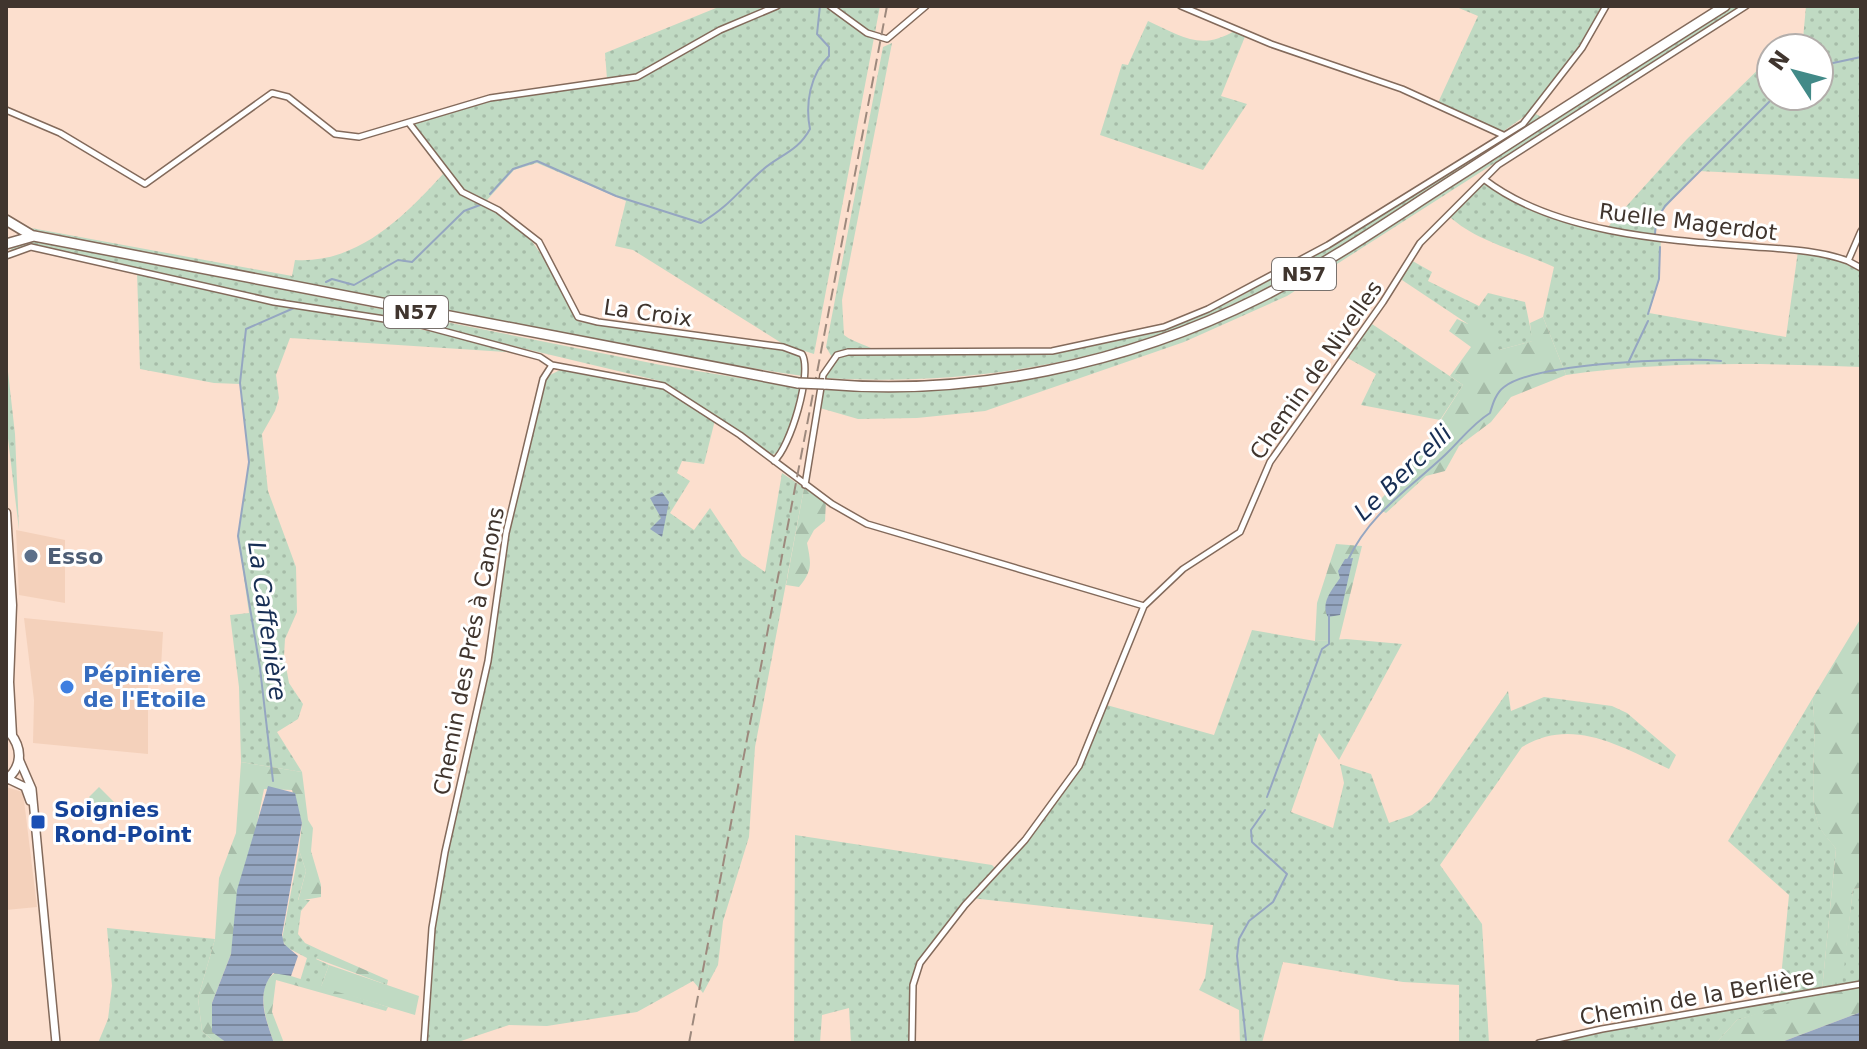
<svg xmlns="http://www.w3.org/2000/svg" width="1867" height="1049" font-family="'DejaVu Sans',sans-serif">
	<defs>
		<pattern id="grass-dots" width="8" height="8" patternUnits="userSpaceOnUse" patternTransform="scale(2)"><rect width="8" height="8" fill="#c0dac3"/><path d="M2 2h.1M6 6h.1" fill="none" stroke="#a6bca8" stroke-width="1.8" stroke-linecap="round"/></pattern>
		<pattern id="forest-firs" width="22" height="20" patternUnits="userSpaceOnUse" patternTransform="scale(2)"><rect width="22" height="20" fill="#c0dac3"/><path d="M5 1l3.5 6h-7zM16 11l3.5 6h-7z" fill="#a6bca8"/></pattern>
		<pattern id="water-rules" width="6" height="5" patternUnits="userSpaceOnUse" patternTransform="scale(2)"><rect width="6" height="5" fill="#95a6c1"/><path d="M0 2.5h6" fill="none" stroke="#7b889d"/></pattern>
	</defs>
	<rect width="100%" height="100%" fill="#fcdfce"/>
	<path fill="#f4d1bb" d="M16 530 65 540V603L19 595Z
		M24 618 163 632 161 667 148 682V754L33 743 34 700Z
		M6 787 23 792 37 907 6 910Z"/>
	<path fill="url(#grass-dots)" d="M721 6H880L814 354 783 344 633 250 615 246 626 201 537 163 514 170 487 200C543 240 546 267 580 322L788 349 802 357 803 376C544 337 288 282 32 231L18 221 31 228 292 276 295 260C357 264 404 217 443 174L405 121 489 95 607 79 605 53Z
		M1454 6H1602L1579 46 1532 111 1498 135 1436 107 1478 16Z
		M1732 6H1740L1287 296 1184 342 985 411 917 418 858 419 820 408 824 389C905 391 992 387 1071 370 1214 339 1335 260 1456 183 1548 124 1640 65 1732 6Z
		M1806 6H1861V179L1698 171 1659 215 1655 237 1661 238 1659 279 1649 313 1786 337 1798 251 1841 258 1861 268V367C1763 363 1663 361 1566 375L1543 317 1554 267C1519 251 1475 241 1449 216L1485 180 1540 208 1605 230 1687 139 1771 57V96H1819V48H1784L1803 39Z
		M1148 21C1182 36 1200 52 1236 30L1246 34 1221 96 1247 104 1203 170 1100 135 1122 64 1128 65Z
		M892 43 842 300 844 335C855 344 869 344 879 354L848 352 833 359 826 347 883 47Z
		M1536 114 1543 118C1455 174 1368 236 1276 285 1136 359 981 387 825 378L837 357 843 354 1056 352 1164 328 1230 302 1300 263Z
		M30 239 661 365 801 388 784 447 773 455 660 381 417 323 275 299 31 245 8 253 16 243Z
		M1409 259 1432 272 1428 281 1479 306 1488 293 1525 302 1533 341 1499 350 1468 324 1399 278Z
		M137 272C265 301 394 320 522 353L290 338 276 375 279 398 275 411 262 434 268 491 296 567 297 612 285 639 284 656 289 683 303 704 298 719 277 732 302 772 241 762 239 687 230 615 249 613 238 536 249 462 240 384 214 383 140 369Z
		M1369 322 1463 385 1440 420 1361 405 1376 374 1344 356Z
		M6 354 15 434 19 530 7 430Z
		M566 367 666 389 715 420 704 464 682 461 677 473 690 481 670 513 694 530 710 508 742 556 765 572 782 473 804 488 755 747 749 837 723 921 718 965 703 993 693 981 637 1012 547 1026 509 1025 455 1043H424L434 928 449 848 489 662 508 531 546 377Z
		M1252 630 1315 641 1346 639 1402 644 1339 760 1319 733 1291 812 1333 828 1344 783 1340 764 1371 774 1389 823 1412 815 1431 801 1508 691 1511 711 1544 697 1612 706 1627 713 1676 755 1669 769C1622 747 1572 716 1522 747L1440 865 1482 924 1489 1043H1459V985L1403 982 1283 962 1262 1043H1240L1239 1010 1199 990 1205 978 1213 925 971 898 926 955 915 979 912 1043H851L849 1008 822 1015 820 1043H794L795 835 992 865 997 870 1025 840 1079 766 1103 704 1214 735Z
		M1812 699C1819 737 1807 792 1818 823 1821 832 1831 841 1836 849L1822 990 1841 987 1853 889 1861 888V984L1737 1020 1716 1043H1539L1779 998 1789 895 1728 841Z
		M299 850 306 871 298 900H310L301 911 298 934 305 943 322 951 316 959 329 965 321 987 300 981 307 958 286 947 282 939Z
		M107 928 215 939 198 998 202 1031 216 1043H98L108 1019 112 986Z"/>
	<path fill="url(#forest-firs)" d="M1543 317 1566 375 1511 397 1491 422 1459 446 1445 471 1426 476 1386 513 1374 507 1414 462 1463 385 1450 376 1471 347 1449 331 1457 319 1468 324 1473 318 1488 325 1499 350 1532 341 1530 323Z
		M804 488 826 500 825 521 814 530 807 543C811 563 813 570 799 587L786 585Z
		M1336 544 1362 546 1339 640 1315 641 1317 603Z
		M1861 618V888L1853 889 1842 986 1861 984V1012L1779 1043H1716L1737 1020 1833 989 1822 990 1836 849C1831 842 1821 832 1818 824 1807 792 1819 737 1812 699Z
		M241 762 302 772 308 820 313 828 311 851 321 885V897L298 901 306 871 299 850 302 823 292 790 264 789 231 954 212 1003V1031L227 1043H216L202 1031 198 998 215 939 219 878 236 833Z
		M322 951 388 980 387 985 315 958Z
		M276 972 291 976 388 1007 386 1011 276 980 272 1012 284 1043H274C267 1023 253 987 276 972Z"/>
	<path fill="#c0dac3" d="M99 787 120 808 110 819 89 797Z
		M329 965 419 996 415 1015 321 987Z"/>
	<path fill="url(#water-rules)" d="M662 492 669 502 662 537 650 529 661 518 650 498Z
		M1353 558 1340 615 1328 617C1320 603 1332 590 1340 578L1338 571 1345 559Z
		M268 786 295 793 302 823 282 935 284 944 298 956 291 976 273 973C255 994 266 1020 274 1043H227L212 1032V1003L231 954 237 890Z
		M1861 1012V1043H1779Z"/>
	<g fill="none" stroke-linecap="round" stroke-linejoin="round">
		<path stroke="#95a6c1" stroke-width="2" d="M1819 66 1861 57
			M490 194 513 169 537 161 616 196 701 223C730 205 735 195 759 173 778 155 797 153 810 129 805 104 810 74 829 56V47L817 34 820 6
			M1655 234 1656 221 1665 206 1775 96
			M326 282 332 279 354 285 398 260 412 262 464 211 480 205
			M1648 314 1659 279 1660 247
			M1629 361 1648 321
			M1348 560C1370 513 1409 489 1445 455 1461 440 1471 425 1490 413 1493 403 1496 393 1504 387 1534 363 1681 357 1721 361
			M273 781 260 668 238 536 249 462 240 383 246 329 294 308
			M1267 797 1322 649 1329 644V615
			M1246 1040 1237 956 1239 939 1249 921 1273 902 1287 874 1252 842 1251 830 1265 810"/>
		<defs>
			<path id="street" d="M830 6 867 33 887 39 926 6
				M1181 6 1271 44 1402 89 1503 135
				M6 110 60 133 145 184 272 93 288 97 335 134 359 137 490 98 637 77 720 30 777 6
				M409 123 462 192 498 210 539 242 578 317 598 322 783 347 802 354C813 372 790 448 774 461
				M1485 180C1553 232 1662 240 1744 246 1778 249 1816 249 1848 261
				M1861 231 1848 261 1861 268
				M6 256 31 247 274 302 417 324 540 357 552 365
				M552 365 664 386 740 435 832 504 867 524 1144 606
				M805 485 823 375 837 355 848 352 1052 351 1164 327 1208 309 1328 245 1523 124 1582 48 1606 6
				M424 1043 432 928 445 852 488 661 506 533 543 379 552 365
				M912 1043 913 985 920 963 965 905 1025 840 1079 766 1144 606 1183 569 1240 532 1270 462 1383 302 1420 243 1498 165 1746 6
				M1539 1043 1602 1029 1861 984"/>
			<path id="secondary" d="M19 759 32 789 56 1043
				M8 779 25 787 30 801"/>
			<path id="primary" d="M6 513 12 605 9 682 12 735
				M6 780C22 767 23 749 10 733"/>
			<path id="highway" d="M6 220 31 235
				M6 244 34 236 798 383
				M824 384C971 397 1127 364 1259 298 1331 262 1397 215 1465 172 1551 116 1638 61 1725 6"/>
		</defs>
		<use href="#street" stroke="#836a5b" stroke-width="8"/>
		<use href="#secondary" stroke="#836a5b" stroke-width="10"/>
		<use href="#primary" stroke="#836a5b" stroke-width="11"/>
		<use href="#highway" stroke="#836a5b" stroke-width="12"/>
		<use href="#street" stroke="#fff" stroke-width="5"/>
		<use href="#secondary" stroke="#fff" stroke-width="7"/>
		<use href="#primary" stroke="#fff" stroke-width="8"/>
		<use href="#highway" stroke="#fff" stroke-width="9"/>
		<path stroke="#9d897d" stroke-width="2" stroke-dasharray="12 6" stroke-linecap="butt" d="M689 1043 887 6"/>
		<defs>
			<path id="highway-bridge" d="M798 383 824 384"/>
		</defs>
		<use href="#highway-bridge" stroke="#836a5b" stroke-width="12" stroke-linecap="butt"/>
		<use href="#highway-bridge" stroke="#fff" stroke-width="9"/>
	</g>
	<circle fill="#5c6f8a" stroke="#fff" stroke-width="3" cx="31" cy="556" r="8"/>
	<circle fill="#3f7fe0" stroke="#fff" stroke-width="3" cx="67" cy="687" r="8"/>
	<rect fill="#1a4fb4" stroke="#fff" stroke-width="3" x="30" y="814" width="16" height="16" rx="4"/>
	<g text-anchor="middle" dominant-baseline="central" stroke-width="6" stroke-linejoin="round" paint-order="stroke">
		<g fill="#fff" stroke="#79726d" stroke-width="2">
			<rect x="1272" y="258" width="64" height="32" rx="6"/>
			<rect x="384" y="296" width="64" height="32" rx="6"/>
		</g>
		<g font-size="20" font-weight="bold" fill="#40352e">
			<text x="1304" y="274">N57</text>
			<text x="416" y="312">N57</text>
		</g>
		<g font-size="22" fill="#40352e" stroke="#fff">
			<text transform="translate(1688 222) rotate(7)">Ruelle Magerdot</text>
			<text transform="translate(648 313) rotate(8)">La Croix</text>
			<text transform="translate(1316 370) rotate(-55)">Chemin de Nivelles</text>
			<text transform="translate(469 651) rotate(-79)">Chemin des Prés à Canons</text>
			<text transform="translate(1697 997) rotate(-10)">Chemin de la Berlière</text>
		</g>
		<g font-size="22" font-weight="bold" fill="#4e5e75" stroke="#fff" text-anchor="start">
			<text x="47" y="556">Esso</text>
		</g>
		<g font-size="22" font-weight="bold" fill="#366cbe" stroke="#fff" text-anchor="start">
			<text x="83" y="674">Pépinière<tspan x="83" dy="25">de l'Etoile</tspan></text>
		</g>
		<g font-size="22" font-weight="bold" fill="#164399" stroke="#fff" text-anchor="start">
			<text x="54" y="809">Soignies<tspan x="54" dy="25">Rond-Point</tspan></text>
		</g>
		<g font-size="24" font-style="italic" fill="#172e54" stroke="#fff">
			<text transform="translate(1403 473) rotate(-44)">Le Bercelli</text>
			<text transform="translate(267 621) rotate(82)">La Caffenière</text>
		</g>
	</g>
	<rect width="1867" height="1049" fill="none" stroke="#40352e" stroke-width="16"/>
	<g transform="translate(1795 72) rotate(306)"><circle r="38" fill="#ffffff" stroke="#b3aeab" stroke-width="2"/>
	<path d="M0-6L14 30L0 20L-14 30Z" fill="#428a88"/>
	<text y="-12" font-size="22" font-weight="bold" text-anchor="middle" fill="#40352e">N</text>
	</g>
</svg>
